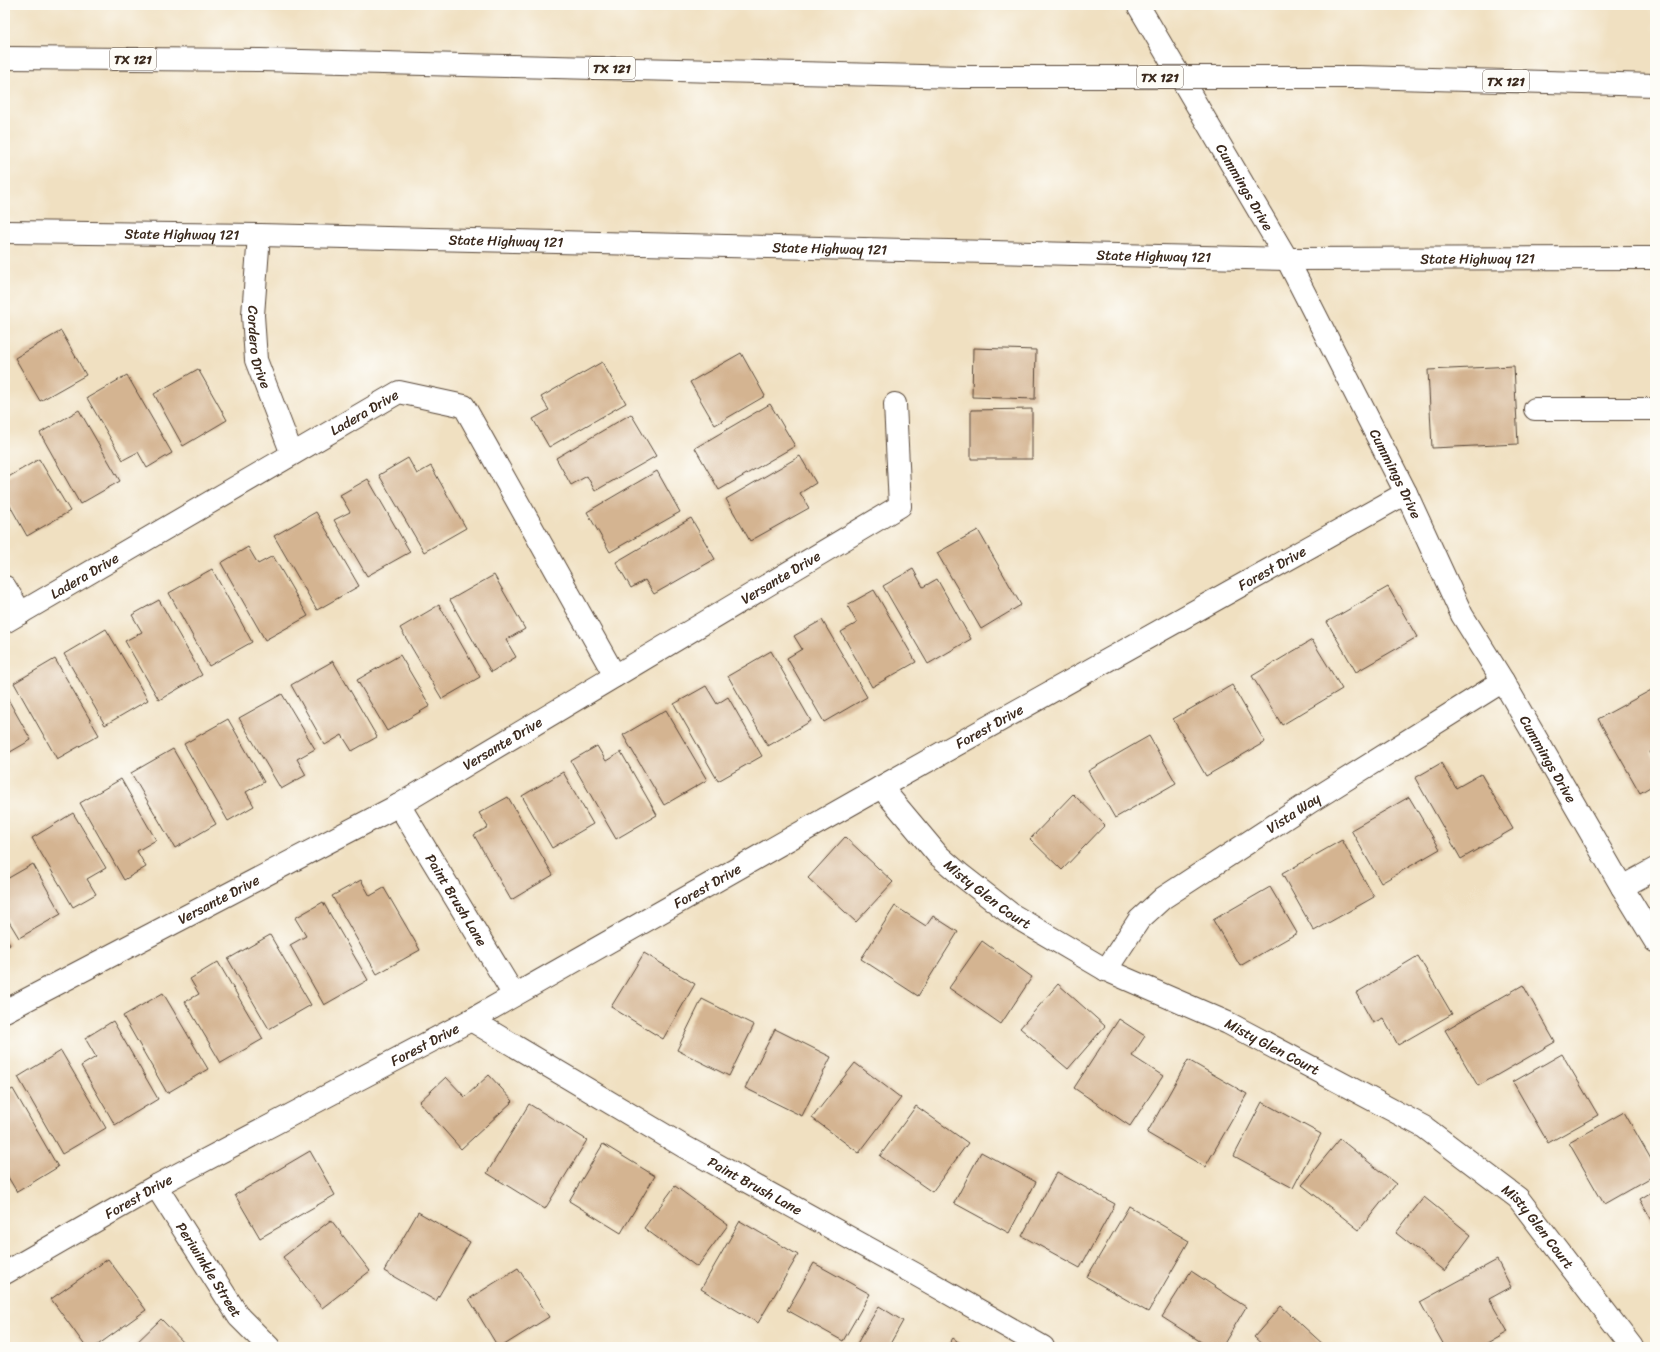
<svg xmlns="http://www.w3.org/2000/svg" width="1660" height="1352" font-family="Sriracha,sans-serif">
	<rect width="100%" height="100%" fill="#fdfcf7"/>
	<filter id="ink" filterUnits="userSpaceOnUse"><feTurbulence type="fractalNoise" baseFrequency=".025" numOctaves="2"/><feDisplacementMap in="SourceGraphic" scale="8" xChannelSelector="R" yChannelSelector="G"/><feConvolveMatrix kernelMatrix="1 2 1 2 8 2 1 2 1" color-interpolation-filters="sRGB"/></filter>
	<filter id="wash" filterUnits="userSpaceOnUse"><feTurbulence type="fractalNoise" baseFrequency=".012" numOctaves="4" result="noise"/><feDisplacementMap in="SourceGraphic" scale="16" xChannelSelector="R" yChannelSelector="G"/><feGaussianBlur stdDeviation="0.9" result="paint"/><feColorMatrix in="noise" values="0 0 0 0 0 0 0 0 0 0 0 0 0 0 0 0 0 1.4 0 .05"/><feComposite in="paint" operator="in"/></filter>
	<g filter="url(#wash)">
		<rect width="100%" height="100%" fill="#f0e0c1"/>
		<g id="blocks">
			<path fill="#d4b491" d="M61 331 86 375 40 401 15 358Z
				M973 348 1036 350 1035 399 972 397Z
				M741 353 765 396 715 425 690 382Z
				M602 362 626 403 549 447 533 419 549 410 541 397Z
				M1514 366 1518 444 1432 448 1428 370Z
				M198 369 227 420 183 446 154 394Z
				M127 375 172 453 147 468 138 452 123 460 87 398Z
				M770 404 795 446 719 490 695 448Z
				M1032 409V459H971V410Z
				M79 410 120 481 80 504 40 433Z
				M631 414 656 456 595 491 587 476 571 485 556 458Z
				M800 456 816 483 800 493 809 508 750 541 726 499Z
				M408 458 417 474 431 466 466 528 424 552 379 475Z
				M39 459 70 511 27 536 5 497V479Z
				M657 471 680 512 610 552 587 512Z
				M368 479 410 552 367 576 334 520 350 512 340 495Z
				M316 512 359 586 317 610 274 536Z
				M691 518 715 559 654 594 645 580 631 588 616 562Z
				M978 530 1021 605 981 629 937 553Z
				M248 547 258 564 273 556 308 616 265 640 221 563Z
				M212 569 252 642 209 666 169 593Z
				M913 569 923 587 937 579 971 639 928 664 883 586Z
				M494 575 525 629 506 640 516 657 491 672 450 600Z
				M1388 587 1417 637 1356 672 1327 622Z
				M874 590 916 662 872 687 841 632 857 623 847 605Z
				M159 600 202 675 159 700 125 641 142 632 132 615Z
				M439 605 480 677 442 699 400 628Z
				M822 620 867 697 824 722 787 658 802 649 794 636Z
				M106 629 148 700 105 725 64 654Z
				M1312 640 1342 689 1282 725 1252 676Z
				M771 651 811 721 768 746 728 676Z
				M400 655 430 706 387 731 357 680Z
				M55 659 99 735 57 759 14 683Z
				M333 661 377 737 352 751 342 735 325 745 291 685Z
				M1232 685 1265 742 1206 776 1173 719Z
				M706 686 717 704 728 697 762 756 718 781 674 704Z
				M1655 688V749L1650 752 1655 762V784L1640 793 1598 719Z
				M5 694 31 740 5 755Z
				M282 694 315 749 297 759 306 775 281 789 239 718Z
				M666 710 707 780 664 805 623 735Z
				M228 719 264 782 246 792 254 806 228 821 184 744Z
				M1149 736 1176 783 1115 818 1088 771Z
				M597 746 606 761 621 752 657 815 616 839 571 761Z
				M173 749 216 824 175 848 131 773Z
				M1441 763 1456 788 1481 774 1513 829 1461 859 1415 778Z
				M563 772 593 824 552 848 522 796Z
				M121 779 156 840 137 851 146 867 124 880 80 803Z
				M1073 794 1105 825 1062 870 1030 839Z
				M508 797 553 875 511 900 474 835 488 827 479 813Z
				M1409 797 1440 849 1381 883 1351 830Z
				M73 813 106 868 87 879 96 894 73 907 32 838Z
				M845 837 893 882 856 922 808 878Z
				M1342 840 1374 897 1314 931 1282 874Z
				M33 864 61 914 19 938 5 915V880Z
				M361 880 370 896 384 888 420 950 377 974 332 896Z
				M1270 887 1297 933 1240 966 1213 920Z
				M323 902 368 980 324 1005 290 945 306 936 295 918Z
				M895 906 926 926 933 916 958 932 918 996 861 959Z
				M270 935 311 1005 269 1029 228 959Z
				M5 936 10 945 5 948Z
				M982 941 1032 977 1001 1024 949 988Z
				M644 953 695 984 663 1039 611 1007Z
				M1418 956 1452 1014 1398 1045 1383 1018 1373 1023 1356 993Z
				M218 962 263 1039 221 1063 185 1002 199 994 190 979Z
				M1058 984 1105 1026 1068 1069 1020 1028Z
				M1523 985 1555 1042 1478 1086 1445 1030Z
				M163 993 208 1069 167 1093 123 1016Z
				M702 999 754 1025 729 1076 677 1050Z
				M1119 1019 1145 1036 1132 1056 1163 1076 1130 1126 1074 1088Z
				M113 1021 158 1099 115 1125 81 1066 96 1057 85 1038Z
				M775 1029 831 1057 802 1116 745 1088Z
				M61 1051 106 1128 62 1154 18 1077Z
				M1562 1054 1598 1115 1548 1143 1513 1082Z
				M1188 1060 1247 1094 1205 1167 1147 1133Z
				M855 1063 901 1098 859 1153 812 1118Z
				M489 1075 513 1101 461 1149 419 1102 446 1077 465 1097Z
				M13 1089 58 1167 17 1192 5 1172V1093Z
				M1262 1102 1321 1134 1293 1188 1234 1156Z
				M529 1104 587 1140 545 1209 487 1173Z
				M916 1106 968 1143 932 1192 880 1156Z
				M1624 1112 1655 1166V1175L1604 1204 1569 1143Z
				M1340 1139 1396 1184 1359 1230 1302 1185Z
				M603 1144 655 1176 621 1233 569 1201Z
				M310 1151 335 1195 260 1238 235 1195Z
				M981 1152 1036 1182 1009 1233 954 1203Z
				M1057 1172 1115 1204 1080 1268 1022 1236Z
				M675 1186 728 1225 697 1267 644 1228Z
				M1655 1190V1226L1640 1199Z
				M1424 1197 1471 1235 1444 1271 1396 1233Z
				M1129 1206 1189 1241 1148 1312 1087 1277Z
				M418 1212 470 1242 436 1301 384 1271Z
				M331 1220 370 1271 322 1308 283 1257Z
				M740 1221 798 1255 758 1323 701 1289Z
				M108 1259 146 1310 95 1347H86L51 1299Z
				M1497 1260 1511 1287 1489 1299 1508 1332 1482 1347H1445L1420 1302Z
				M814 1263 870 1294 843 1341 787 1310Z
				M518 1268 549 1317 501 1347H498L469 1299Z
				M1191 1271 1246 1307 1222 1347H1209L1162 1317Z
				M879 1306 903 1321 890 1344 896 1347H855Z
				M1281 1306 1325 1346 1324 1347H1265L1254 1337Z
				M161 1319 188 1347H132Z
				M953 1338 965 1347H947Z"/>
		</g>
	</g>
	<g filter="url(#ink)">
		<use href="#blocks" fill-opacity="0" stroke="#564536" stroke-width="1"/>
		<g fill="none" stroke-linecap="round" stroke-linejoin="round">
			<defs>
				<g id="minor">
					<path id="s1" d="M1138 5 1287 259 1406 493 1462 615 1503 681 1622 887 1655 941"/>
					<path id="s2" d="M259 235 253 315 256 360 292 454"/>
					<path d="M1535 409H1655"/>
					<path d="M5 587 21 613"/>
					<path id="s3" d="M5 622 399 392 464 406 615 676"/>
					<path id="s4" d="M881 787 938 855 961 875 1011 914 1106 970 1228 1023 1424 1127 1518 1198 1632 1347"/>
					<path id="s5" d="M399 805 514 995"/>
					<path d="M1622 887 1655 869"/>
					<path id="s6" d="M1106 970 1139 920 1163 898 1310 802 1503 681"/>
					<path id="s7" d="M5 1011 399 805 900 506 895 404"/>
					<path id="s8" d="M471 1020 683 1146 915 1274 1043 1347"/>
					<path id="s9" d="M156 1186 239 1317 269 1347"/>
					<path id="s10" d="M5 1273 156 1186 471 1020 881 787 1406 493"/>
				</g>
				<g id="major">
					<path id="s11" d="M5 232 259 235 1287 259 1655 258"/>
				</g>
				<path id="highway" d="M5 58 261 60 962 77
					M1358 77 1655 85"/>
			</defs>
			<use href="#minor" stroke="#564536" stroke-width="24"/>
			<use href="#major" stroke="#564536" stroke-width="24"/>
			<use href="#highway" stroke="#564536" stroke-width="24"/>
			<use href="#minor" stroke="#fff" stroke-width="22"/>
			<use href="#major" stroke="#fff" stroke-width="22"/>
			<use href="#highway" stroke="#fff" stroke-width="22"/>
			<defs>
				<path id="highway-bridge" d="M962 77H1358"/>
			</defs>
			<use href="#highway-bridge" stroke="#564536" stroke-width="24" stroke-linecap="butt"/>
			<use href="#highway-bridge" stroke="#fff" stroke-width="22"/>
		</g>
	</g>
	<g text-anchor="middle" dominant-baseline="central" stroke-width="3" stroke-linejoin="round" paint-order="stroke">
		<g fill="#fdfcf7" stroke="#75695f" stroke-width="1">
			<rect x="110" y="48" width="46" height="22" rx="3"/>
			<rect x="589" y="57" width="46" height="22" rx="3"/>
			<rect x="1137" y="66" width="46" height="22" rx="3"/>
			<rect x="1483" y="70" width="46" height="22" rx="3"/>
		</g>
		<g font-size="13" font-weight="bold" fill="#3b2a1e">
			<text x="133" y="59">TX 121</text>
			<text x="612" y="68">TX 121</text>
			<text x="1160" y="77">TX 121</text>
			<text x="1506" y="81">TX 121</text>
		</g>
		<g font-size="14" fill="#3b2a1e" stroke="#fdfcf7">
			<text stroke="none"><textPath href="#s1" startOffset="211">Cummings Drive</textPath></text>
			<text stroke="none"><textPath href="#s11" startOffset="177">State Highway 121</textPath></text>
			<text stroke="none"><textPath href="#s11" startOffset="501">State Highway 121</textPath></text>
			<text stroke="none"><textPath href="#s11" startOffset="825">State Highway 121</textPath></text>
			<text stroke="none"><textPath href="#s11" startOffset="1149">State Highway 121</textPath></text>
			<text stroke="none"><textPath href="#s11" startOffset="1473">State Highway 121</textPath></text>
			<text stroke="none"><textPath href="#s2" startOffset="113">Cordero Drive</textPath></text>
			<text stroke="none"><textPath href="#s3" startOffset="416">Ladera Drive</textPath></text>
			<text stroke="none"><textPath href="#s1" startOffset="535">Cummings Drive</textPath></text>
			<text stroke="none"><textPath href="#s10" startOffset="1450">Forest Drive</textPath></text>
			<text stroke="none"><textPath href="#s3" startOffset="92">Ladera Drive</textPath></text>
			<text stroke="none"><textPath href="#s7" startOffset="889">Versante Drive</textPath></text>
			<text stroke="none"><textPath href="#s10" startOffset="1126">Forest Drive</textPath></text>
			<text stroke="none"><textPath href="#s7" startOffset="565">Versante Drive</textPath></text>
			<text stroke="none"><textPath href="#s1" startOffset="859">Cummings Drive</textPath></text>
			<text stroke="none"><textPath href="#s6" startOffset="248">Vista Way</textPath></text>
			<text stroke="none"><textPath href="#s10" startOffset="802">Forest Drive</textPath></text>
			<text stroke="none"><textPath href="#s4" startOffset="152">Misty Glen Court</textPath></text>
			<text stroke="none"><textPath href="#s7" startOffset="241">Versante Drive</textPath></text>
			<text stroke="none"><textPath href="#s5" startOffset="111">Paint Brush Lane</textPath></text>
			<text stroke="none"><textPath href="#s10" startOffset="478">Forest Drive</textPath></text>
			<text stroke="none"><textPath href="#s4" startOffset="476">Misty Glen Court</textPath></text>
			<text stroke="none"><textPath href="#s8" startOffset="329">Paint Brush Lane</textPath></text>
			<text stroke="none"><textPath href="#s10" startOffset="154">Forest Drive</textPath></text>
			<text stroke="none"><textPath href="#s4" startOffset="800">Misty Glen Court</textPath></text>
			<text stroke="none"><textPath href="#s9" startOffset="99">Periwinkle Street</textPath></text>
		</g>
	</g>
	<rect width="1660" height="1352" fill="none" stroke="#fdfcf7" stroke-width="20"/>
</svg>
